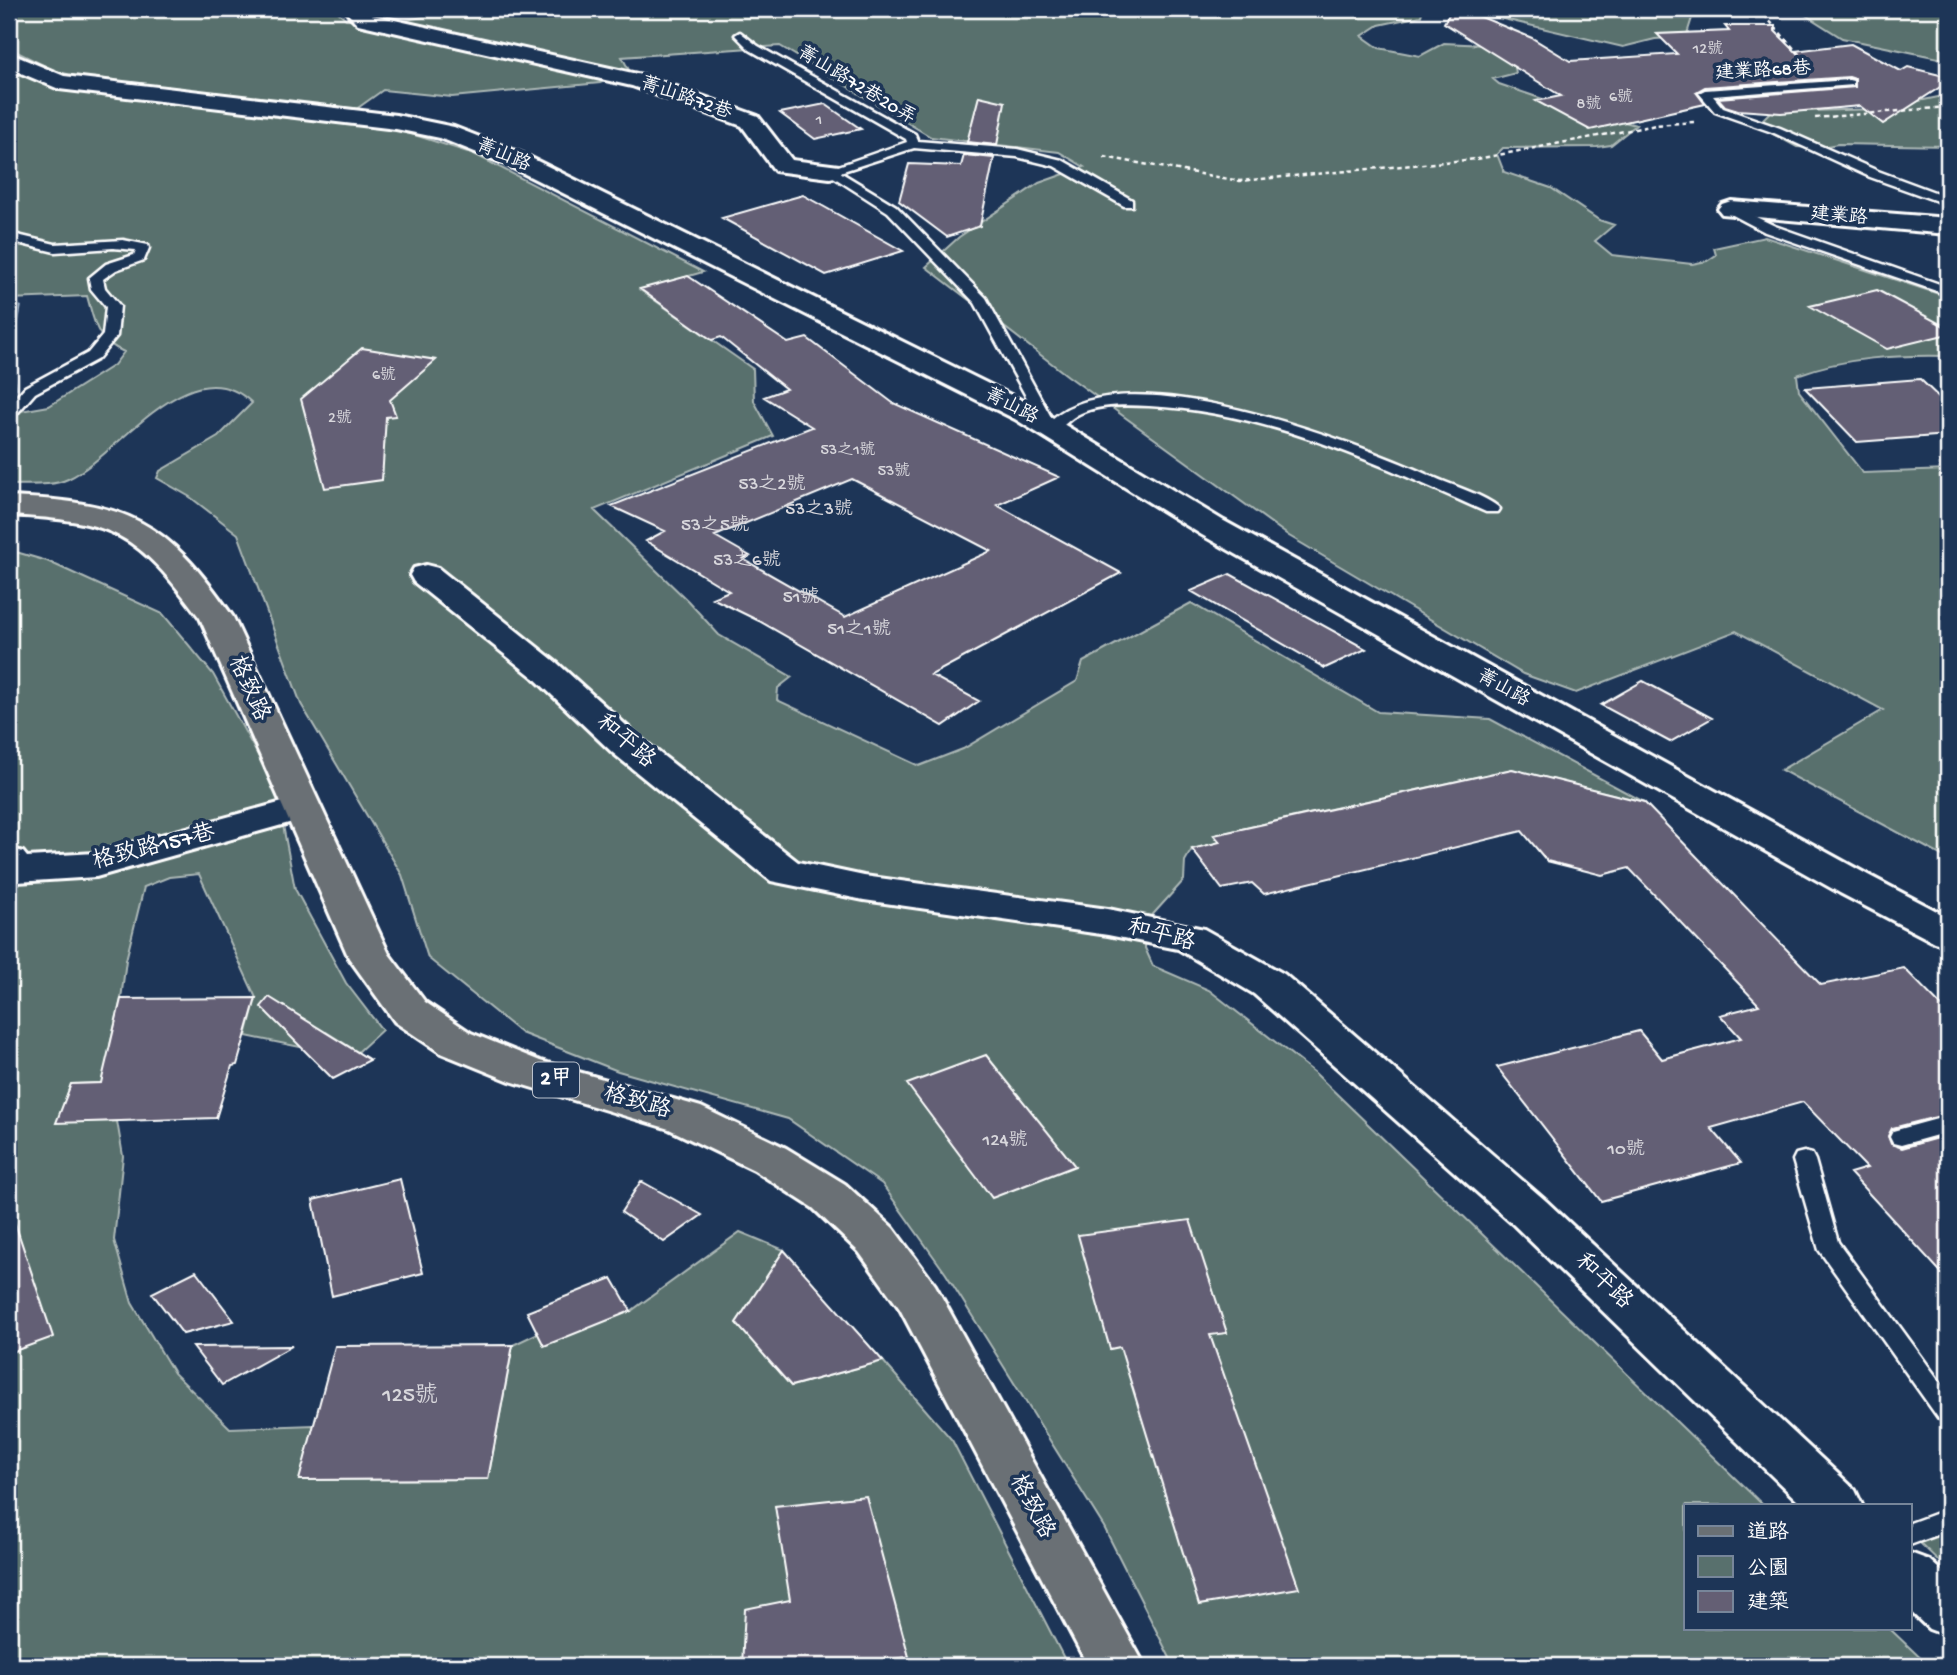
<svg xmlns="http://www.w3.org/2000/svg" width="1957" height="1675" font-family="'Gochi Hand','LXGW WenKai TC',sans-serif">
	<rect width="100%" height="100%" fill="#1d3557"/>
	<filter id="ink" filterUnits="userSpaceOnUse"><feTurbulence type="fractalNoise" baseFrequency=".0143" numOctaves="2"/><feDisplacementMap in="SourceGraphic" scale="14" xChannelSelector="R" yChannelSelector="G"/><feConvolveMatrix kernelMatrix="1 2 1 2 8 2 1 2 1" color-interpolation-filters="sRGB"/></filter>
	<g filter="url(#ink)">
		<path fill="#58706d" stroke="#acb8b6" stroke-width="2" d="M9 9H335L346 19 406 20 468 9H1417L1422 12 1421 16 1379 25 1362 36 1379 48 1420 56 1444 43 1506 46 1512 51 1516 73 1493 79 1499 84 1563 106 1636 125 1611 145 1597 147 1503 148 1497 154 1504 172 1551 188 1599 220 1614 225 1595 241 1612 255 1692 264 1707 261 1716 255 1714 248 1765 237 1948 297V356C1897 355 1846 357 1797 375L1799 391 1863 473 1948 470V859L1781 770 1883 710 1736 631 1576 693 1523 674 1289 536 1068 376 926 267 959 237 1039 183 1084 167 1059 152 931 137 780 46 622 57 629 70 600 83 452 97 383 90 355 110 175 90 74 76 53 70 9 48Z
			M1482 9H1670L1705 17 1692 18 1686 37 1655 39 1623 47 1495 17Z
			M1796 9H1948V60L1842 38Z
			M9 66 48 84 393 128 474 154 703 272 640 290 753 369 754 401 773 436 594 510 688 601 719 635 792 677 778 688 777 700 919 766 963 749 1077 681 1083 662 1191 603 1378 712 1490 719 1644 802 1512 769 1214 835 1220 842 1192 849 1185 861 1184 880 1147 921 1145 948 1153 966 1209 990 1315 1073 1763 1505H1686V1628H1889L1929 1666H1174L1104 1527 946 1274 882 1184 788 1119 618 1071 521 1033 428 958 402 875 301 704 238 534 190 497 157 478 160 471 218 437 252 403C190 344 120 455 68 479 52 487 26 484 9 485V413L49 406 114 365 124 352C95 339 95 324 87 296L9 299Z
			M1948 95V146L1838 144 1815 148 1797 147 1762 128 1761 121 1770 112 1880 109Z
			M9 550 47 561 163 614 213 674 276 788 295 889 346 983 382 1030 358 1052 326 1032 300 1047 246 1036 256 998 199 874 169 877 144 887 126 960 121 999 110 1045 127 1082 71 1084 57 1122 117 1121 123 1156 114 1240 132 1303 174 1373 230 1428 314 1425 300 1480 488 1479 513 1345 538 1333 631 1311 740 1232 784 1250 736 1323 791 1386 883 1361 952 1440 1068 1666H9Z
			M1948 1533V1570L1920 1543Z"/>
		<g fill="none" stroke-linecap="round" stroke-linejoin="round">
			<path fill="#91a5bb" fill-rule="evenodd" d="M9 302 22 306 13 351 9 354V330L13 308H9Z
				M9 370 14 373 18 388 9 395Z"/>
		</g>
		<path fill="#645f74" stroke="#fff" stroke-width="2" fill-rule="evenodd" d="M1452 9H1462L1532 38 1570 61 1677 54 1657 34 1729 31 1725 26H1775V31L1795 51 1851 44 1901 71 1908 67 1948 77V82L1883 124 1860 106 1781 113 1738 110 1725 106 1718 98 1855 87V79L1849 77 1705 87 1696 92 1705 104 1590 130 1536 101 1561 96 1444 23Z
			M979 96 1005 102 997 145 967 142Z
			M825 104 861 129 815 139 780 113Z
			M964 155 994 158 980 226 947 237 899 201 909 164 961 166Z
			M803 195 903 251 826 275 722 218Z
			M688 276 788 343 807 338 893 403 1059 477 997 505 1121 573 931 675 979 701 943 726 759 621 712 598 729 591 646 541 665 531 611 506 812 427 764 397 786 389 721 337 712 340 640 289ZM852 479 991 551 845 617 743 559 750 556 715 536Z
			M1877 290 1948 328V334L1887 349 1810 306Z
			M362 348 436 360 390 400 396 416 386 417 382 480 325 488 301 399Z
			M1920 379 1948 406V435L1857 442 1805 388Z
			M1230 574 1366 649 1325 668 1191 591Z
			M1643 681 1712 718 1670 742 1601 705Z
			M1512 769 1644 802 1821 985 1904 968 1948 1013V1114L1892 1128 1888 1136 1891 1144 1902 1148 1948 1135V1280L1850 1173 1867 1168 1803 1102 1711 1128 1741 1163 1601 1201 1497 1067 1639 1031 1662 1059 1741 1038 1720 1015 1759 1005 1629 868 1602 875 1547 861 1522 831 1264 894 1252 883 1222 889 1192 849 1220 842 1214 835Z
			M269 997 370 1060 333 1079 261 1007Z
			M256 998 237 1065 232 1066 216 1118 56 1123 71 1084 101 1083 121 999Z
			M986 1055 1075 1166 992 1198 907 1084Z
			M400 1179 423 1273 332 1296 313 1200Z
			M641 1181 702 1215 664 1242 621 1212Z
			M1190 1220 1227 1333 1210 1335 1299 1588 1199 1605 1120 1347 1110 1349 1078 1235Z
			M15 1223 53 1337 9 1353V1224Z
			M784 1250 883 1361 791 1386 736 1323Z
			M196 1271 234 1321 183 1334 152 1293Z
			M612 1278 631 1311 544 1346 527 1312Z
			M513 1345 488 1479 299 1480 335 1346Z
			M292 1346 222 1385 193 1347Z
			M866 1496 909 1657 832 1666H742L745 1609 790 1600 775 1506Z"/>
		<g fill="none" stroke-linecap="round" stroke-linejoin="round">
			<defs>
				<path id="service" d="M740 32 758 46 915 134 918 141 1017 149 1062 160 1132 200V206H1124L1054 166 1017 157 914 148 840 172 896 206 986 298 1052 419C1127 353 1354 442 1433 477 1450 485 1488 496 1500 509L1498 512H1486C1378 464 1270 412 1149 406 1127 405 1102 404 1081 413 1068 418 1059 435 1045 431L975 303 888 212 824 171 907 142 906 139 750 50 735 35Z
					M1849 80 1853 81V85L1713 96 1723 108 1780 128 1878 171 1948 197V205L1870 177 1772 132 1715 112 1699 93 1705 90Z
					M1731 205 1775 226 1948 287V295L1765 232 1727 212 1725 209Z
					M9 233 55 244 123 240 148 245 149 248 144 260 116 270 103 279 105 288 120 306 117 336 98 359 35 393 14 417 9 418V405L25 387 88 353 103 335 106 307 91 289 89 278 106 264 134 255 136 250 113 248 55 252 9 241Z
					M1948 1116V1132L1901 1145 1893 1143 1890 1137 1893 1131Z
					M1804 1152 1812 1154 1815 1160 1838 1242 1948 1393V1422L1939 1419 1819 1250 1793 1160 1796 1154Z
					M1948 1509V1531L1910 1545V1523Z"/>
				<path id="minor" d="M343 9H365L372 15 646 76 758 116 792 160 839 166 842 171 839 176 830 178 775 171 742 126 679 103 632 86 358 24Z
					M1731 201 1948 218V234L1722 214 1718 209 1722 204Z
					M426 565 438 568 557 663 639 737 798 862 864 876 1108 909 1204 929 1284 974 1546 1201 1855 1490 1862 1505H1802L1514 1225 1254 994 1178 949 1108 935 864 900 771 881 613 753 533 677 414 582 410 575 414 568Z
					M301 797 314 800 320 808 314 816 96 877 17 882 9 880V848L23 852 27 857 95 853Z
					M1910 1553 1929 1560 1948 1577V1636L1929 1629 1910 1611Z"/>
				<path id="tertiary" d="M9 53 64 76 396 115 454 127 523 154 1035 407 1224 521 1868 875 1948 917V946L1934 942 1840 893 1202 535 1015 419 505 164 440 138 396 129 59 89 9 68Z"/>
				<path id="primary" d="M9 497C128 502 165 519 233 617L389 954 425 1002 471 1033 540 1061 701 1107 786 1148 845 1184 893 1228 935 1285 1145 1666H1088L900 1309 859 1252 813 1208 754 1170 669 1129 510 1081 441 1053 395 1022 349 958 200 618C136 532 116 521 9 515Z"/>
			</defs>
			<use href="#service" stroke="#fff" stroke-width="5"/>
			<use href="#minor" stroke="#fff" stroke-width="6"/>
			<use href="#tertiary" stroke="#fff" stroke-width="6"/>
			<use href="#primary" stroke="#fff" stroke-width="6"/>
			<path stroke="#fff" stroke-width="2.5" stroke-dasharray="4.5 3.5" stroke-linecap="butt" d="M1759 9 1798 53 1809 59
				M1815 118 1948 107
				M1104 157 1240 181 1477 159 1656 125 1694 122"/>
			<use href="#service" fill="#1d3557" fill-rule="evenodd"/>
			<use href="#minor" fill="#1d3557" fill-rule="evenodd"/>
			<use href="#tertiary" fill="#1d3557" fill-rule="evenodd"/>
			<use href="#primary" fill="#6a7074" fill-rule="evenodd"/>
		</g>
	</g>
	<g text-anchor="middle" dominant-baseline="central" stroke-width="7" stroke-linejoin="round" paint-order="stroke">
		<g font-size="16" fill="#d8d7dc">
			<text x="1708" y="50">12號</text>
			<text x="1621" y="98">6號</text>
			<text x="1589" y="105">8號</text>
			<text x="819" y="121">1</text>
			<text x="384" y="376">6號</text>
			<text x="340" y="419">2號</text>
			<text x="848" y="451">53之1號</text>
			<text x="894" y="472">53號</text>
		</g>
		<g font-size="19" fill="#fff" stroke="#1d3557">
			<text transform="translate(1763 72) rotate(-3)">建業路68巷</text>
			<text transform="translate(856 86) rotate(31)">菁山路72巷20弄</text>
			<text transform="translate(686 99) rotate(19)">菁山路72巷</text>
			<text transform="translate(503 156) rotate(23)">菁山路</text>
			<text transform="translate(1839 217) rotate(5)">建業路</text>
			<text transform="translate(1011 407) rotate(27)">菁山路</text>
			<text transform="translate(1503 689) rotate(29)">菁山路</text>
		</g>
		<g font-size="19" fill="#d8d7dc">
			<text x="772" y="485">53之2號</text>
			<text x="819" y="510">53之3號</text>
			<text x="715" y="526">53之5號</text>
			<text x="747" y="561">53之6號</text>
			<text x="801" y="598">51號</text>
			<text x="859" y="630">51之1號</text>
			<text x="1005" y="1141">124號</text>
			<text x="1626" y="1150">10號</text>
		</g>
		<rect fill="#1d3557" stroke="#bbc2cd" stroke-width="2" x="533" y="1062.5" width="46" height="35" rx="5"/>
		<g font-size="21" font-weight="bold" fill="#fff">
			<text x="556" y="1080">2甲</text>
		</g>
		<g font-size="23" fill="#fff" stroke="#1d3557">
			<text transform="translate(248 689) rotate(66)">格致路</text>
			<text transform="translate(625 742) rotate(41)">和平路</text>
			<text transform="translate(154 848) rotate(-14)">格致路157巷</text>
			<text transform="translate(1161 936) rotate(15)">和平路</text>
			<text transform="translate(637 1103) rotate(16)">格致路</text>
			<text transform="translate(1603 1282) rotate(44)">和平路</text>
			<text transform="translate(1031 1507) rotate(62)">格致路</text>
		</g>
		<g font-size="23" fill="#d8d7dc">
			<text x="410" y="1396">125號</text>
		</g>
	</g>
	<rect width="1957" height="1675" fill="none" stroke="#1d3557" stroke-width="35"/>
	<rect x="18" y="18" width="1922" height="1640" fill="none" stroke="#fff" stroke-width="2.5" filter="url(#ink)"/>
	<rect x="1684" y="1504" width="228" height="126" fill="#1d3557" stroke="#77869a" stroke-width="2"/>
	<rect x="1698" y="1526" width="35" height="10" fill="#6a7074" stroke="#77869a" stroke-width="2"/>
	<text x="1747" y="1538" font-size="21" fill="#ffffff">道路</text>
	<rect x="1698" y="1556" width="35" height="21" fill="#58706d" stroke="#77869a" stroke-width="2"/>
	<text x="1747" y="1574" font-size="21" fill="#ffffff">公園</text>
	<rect x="1698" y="1591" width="35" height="21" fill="#645f74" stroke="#77869a" stroke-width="2"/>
	<text x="1747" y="1608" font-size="21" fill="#ffffff">建築</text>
</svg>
